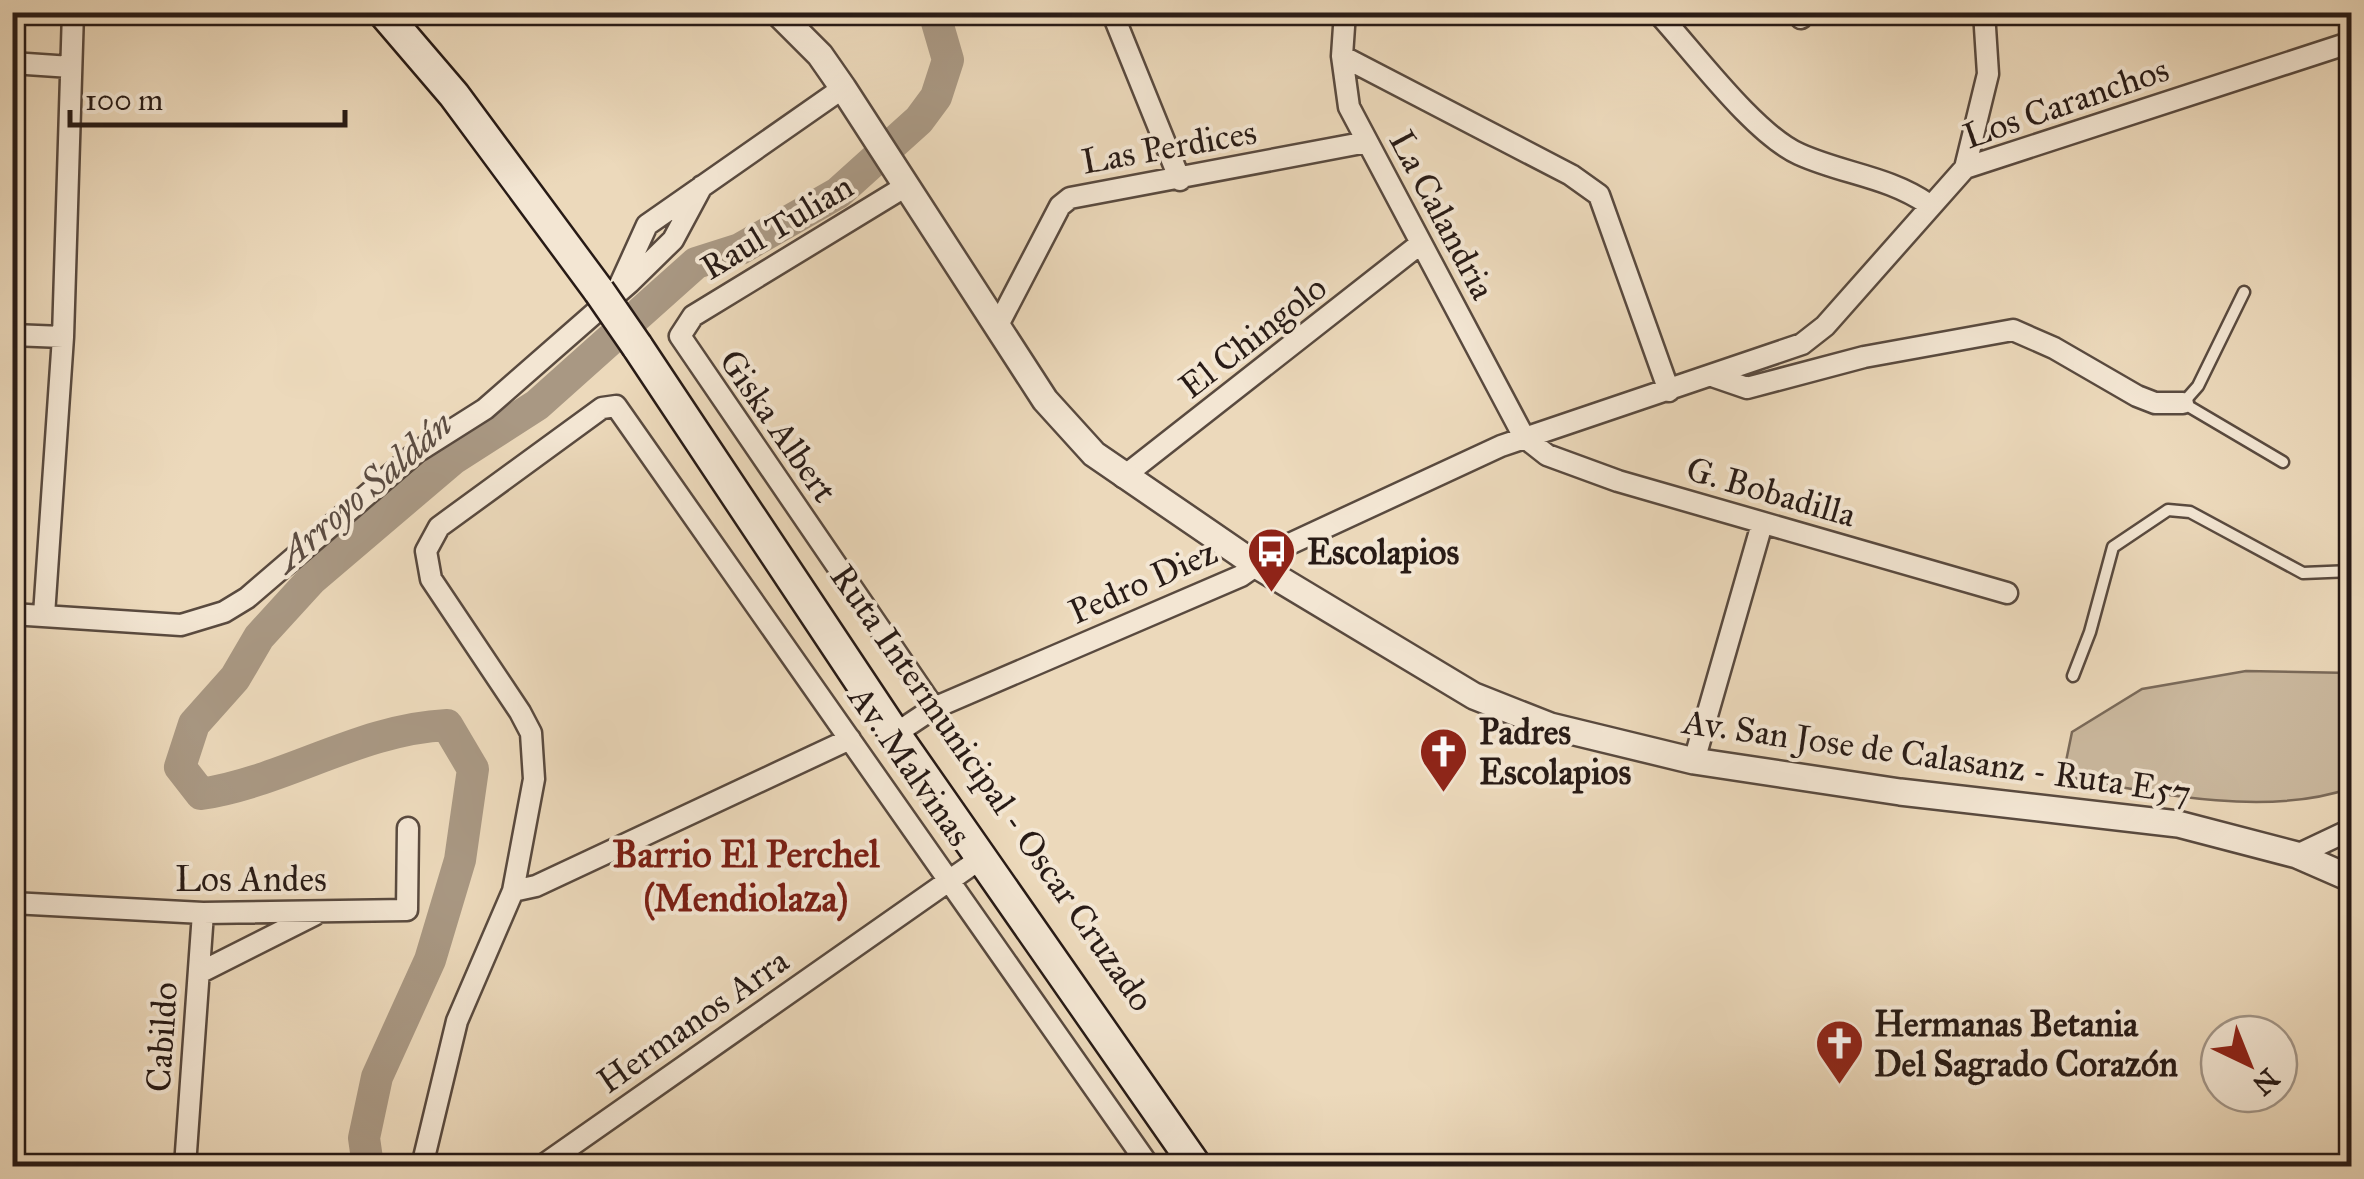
<svg xmlns="http://www.w3.org/2000/svg" width="2364" height="1179" font-family="'IM FELL Great Primer',serif">
	<rect width="100%" height="100%" fill="#ecd9bb"/>
	<filter id="stains"><feTurbulence type="fractalNoise" baseFrequency=".002" numOctaves="4"/><feColorMatrix values="0 0 0 0 .2 0 0 0 0 .09 0 0 0 0 .02 0 0 0 .5 -.17"/></filter>
	<radialGradient id="worn" r=".72"><stop offset=".6" stop-color="#630" stop-opacity="0"/><stop offset="1" stop-color="#630" stop-opacity=".3"/></radialGradient>
	<path fill="#cbb99f" stroke="#7a6a5a" stroke-width="2.5" d="M2246 671 2351 673V788C2266 818 2151 793 2063 776L2072 732 2142 689Z"/>
	<g fill="none" stroke-linecap="round" stroke-linejoin="round">
		<path stroke="#a99883" stroke-width="32" d="M368 1166 364 1138 377 1077 430 960 460 860 473 769 447 725C360 729 286 781 201 794L180 767 194 724 235 678 259 637 312 579 453 459 537 405 696 263 740 249 838 193 919 120 936 97 948 60 934 12"/>
		<defs>
			<path id="service" d="M2244 292 2198 386 2183 403 2283 462
				M2073 676 2090 632 2113 547 2168 510 2190 512 2303 573 2352 571"/>
			<path id="minor" d="M1112 12 1180 180
				M1345 12 1342 56 1349 107 1524 437 1547 455 1618 481 2007 593
				M1657 12C1693 51 1754 134 1799 154 1843 174 1887 176 1928 204
				M1800 12 1801 18
				M1342 56 1571 175 1599 195 1669 391
				M12 63 71 67
				M1965 168 1988 74 1984 12
				M906 186 693 316 680 336 934 708
				M617 291 647 225 843 88
				M997 327 1060 206 1070 198 1367 142
				M12 335 63 337
				M1715 377 1747 388 1864 357 2013 330 2054 348 2137 396 2155 403H2183
				M1123 477 1420 244
				M12 614 181 625 224 612 247 598 417 452 485 409 629 283 673 240 702 186
				M44 615 63 337 73 12
				M895 734 934 708 1241 576 1281 548 1501 446 1802 344 1825 326 1965 168 2352 42
				M1694 761 1762 524
				M2297 855 2352 829
				M513 891 536 886 850 739
				M12 903 203 913 407 910 408 828
				M199 973 314 915
				M185 1166 203 913
				M422 1166 457 1021 513 891 534 779 531 733 520 712 431 579 426 551 439 527 602 408 616 406 1149 1166
				M542 1166 980 859"/>
			<path id="tertiary" d="M777 12 820 55 843 88 1045 400 1094 454 1256 565 1474 696 1550 726 1694 761 1900 792 2178 824 2297 855 2352 879"/>
			<path id="secondary" d="M383 12 454 95 599 291
				M637 346 895 734 1196 1166"/>
		</defs>
		<use href="#service" stroke="#594a3f" stroke-width="15"/>
		<use href="#minor" stroke="#594a3f" stroke-width="25"/>
		<use href="#tertiary" stroke="#594a3f" stroke-width="30"/>
		<use href="#secondary" stroke="#281b16" stroke-width="35"/>
		<use href="#service" stroke="#f3e6d3" stroke-width="10"/>
		<use href="#minor" stroke="#f3e6d3" stroke-width="20"/>
		<use href="#tertiary" stroke="#f3e6d3" stroke-width="25"/>
		<use href="#secondary" stroke="#f3e6d3" stroke-width="30"/>
		<defs>
			<path id="secondary-bridge" d="M599 291 637 346"/>
		</defs>
		<use href="#secondary-bridge" stroke="#281b16" stroke-width="35" stroke-linecap="butt"/>
		<use href="#secondary-bridge" stroke="#f3e6d3" stroke-width="30"/>
	</g>
	<defs>
		<symbol id="bus-pin" viewBox="-11 -11 22 30"><path d="M0 17L-7.5 6A9.5 9.5 0 1 1 7.5 6Z" fill="#8f2418" stroke="#f3e6d3"/><path d="M-5-6H5V4H4V6H2V4H-2V6H-4V4H-5ZM-3.5-4V0h7V-4ZM-3.5 1.2v1.5H-2V1.2ZM2 1.2v1.5H3.5V1.2Z" fill="#fff"/></symbol>
		<symbol id="church-pin" viewBox="-11 -11 22 30"><path d="M0 17L-7.5 6A9.5 9.5 0 1 1 7.5 6Z" fill="#8f2418" stroke="#f3e6d3"/><path d="M-1.2-6h2.4v3.5h3.3v2.4h-3.3V6h-2.4V-.1h-3.3v-2.4h3.3Z" fill="#fff"/></symbol>
	</defs>
	<g fill-rule="evenodd">
		<use href="#bus-pin" x="1244" y="524" width="55" height="75"/>
		<use href="#church-pin" x="1416" y="724" width="55" height="75"/>
		<use href="#church-pin" x="1812" y="1016" width="55" height="75"/>
	</g>
	<g text-anchor="middle" dominant-baseline="central" stroke-width="8" stroke-linejoin="round" paint-order="stroke">
		<g font-size="35" fill="#281b16" stroke="#f3e6d3">
			<text transform="translate(2066 103) rotate(-19)">Los Caranchos</text>
			<text transform="translate(1169 147) rotate(-10)">Las Perdices</text>
			<text transform="translate(1442 215) rotate(62)">La Calandria</text>
			<text transform="translate(777 227) rotate(-31)">Raul Tulian</text>
			<text transform="translate(1253 337) rotate(-38)">El Chingolo</text>
			<text transform="translate(778 426) rotate(55)">Giska Albert</text>
			<text transform="translate(1771 492) rotate(16)">G. Bobadilla</text>
			<text transform="translate(1143 582) rotate(-24)">Pedro Diez</text>
			<text transform="translate(1937 757) rotate(8)">Av. San Jose de Calasanz - Ruta E57</text>
			<text transform="translate(910 766) rotate(55)">Av. Malvinas</text>
			<text transform="translate(992 788) rotate(55)">Ruta Intermunicipal - Oscar Cruzado</text>
			<text x="251" y="879">Los Andes</text>
			<text transform="translate(693 1021) rotate(-35)">Hermanos Arra</text>
			<text transform="translate(162 1037) rotate(-86)">Cabildo</text>
		</g>
		<g font-size="35" font-weight="bold" fill="#281b16" stroke="#f3e6d3" text-anchor="start">
			<text x="1307" y="552">Escolapios</text>
			<text x="1479" y="732">Padres<tspan x="1479" dy="40">Escolapios</tspan></text>
			<text x="1874" y="1024">Hermanas Betania<tspan x="1874" dy="40">Del Sagrado Corazón</tspan></text>
		</g>
		<g font-size="38" font-style="italic" fill="#5c4d42" stroke="#f3e6d3">
			<text transform="translate(363 491) rotate(-41)">Arroyo Saldán</text>
		</g>
		<g font-size="38" font-weight="bold" fill="#7a1f14" stroke="#f3e6d3">
			<text x="746" y="854">Barrio El Perchel<tspan x="746" dy="44">(Mendiolaza)</tspan></text>
		</g>
	</g>
	<rect width="2364" height="1179" fill="none" stroke="#ecd9bb" stroke-width="50"/>
	<rect x="15" y="15" width="2334" height="1149" fill="none" stroke="#281b16" stroke-width="5"/>
	<rect x="25" y="25" width="2314" height="1129" fill="none" stroke="#281b16" stroke-width="2.5"/>
	<g transform="translate(2249 1064) rotate(137)"><circle r="48" fill="#f3e6d3" stroke="#a29587" stroke-width="2.5"/>
	<path d="M0-8L18 38L0 25L-18 38Z" fill="#8f2418"/>
	<text y="-15" font-size="28" font-weight="bold" text-anchor="middle" fill="#281b16">N</text>
	</g>
	<path d="M70 110v15h275v-15" fill="none" stroke="#281b16" stroke-width="5"/>
	<text x="85" y="110" font-size="30" fill="#281b16" stroke="#f3e6d3" stroke-width="8" paint-order="stroke">100 m</text>
	<rect width="100%" height="100%" filter="url(#stains)"/>
	<rect width="100%" height="100%" fill="url(#worn)"/>
</svg>
